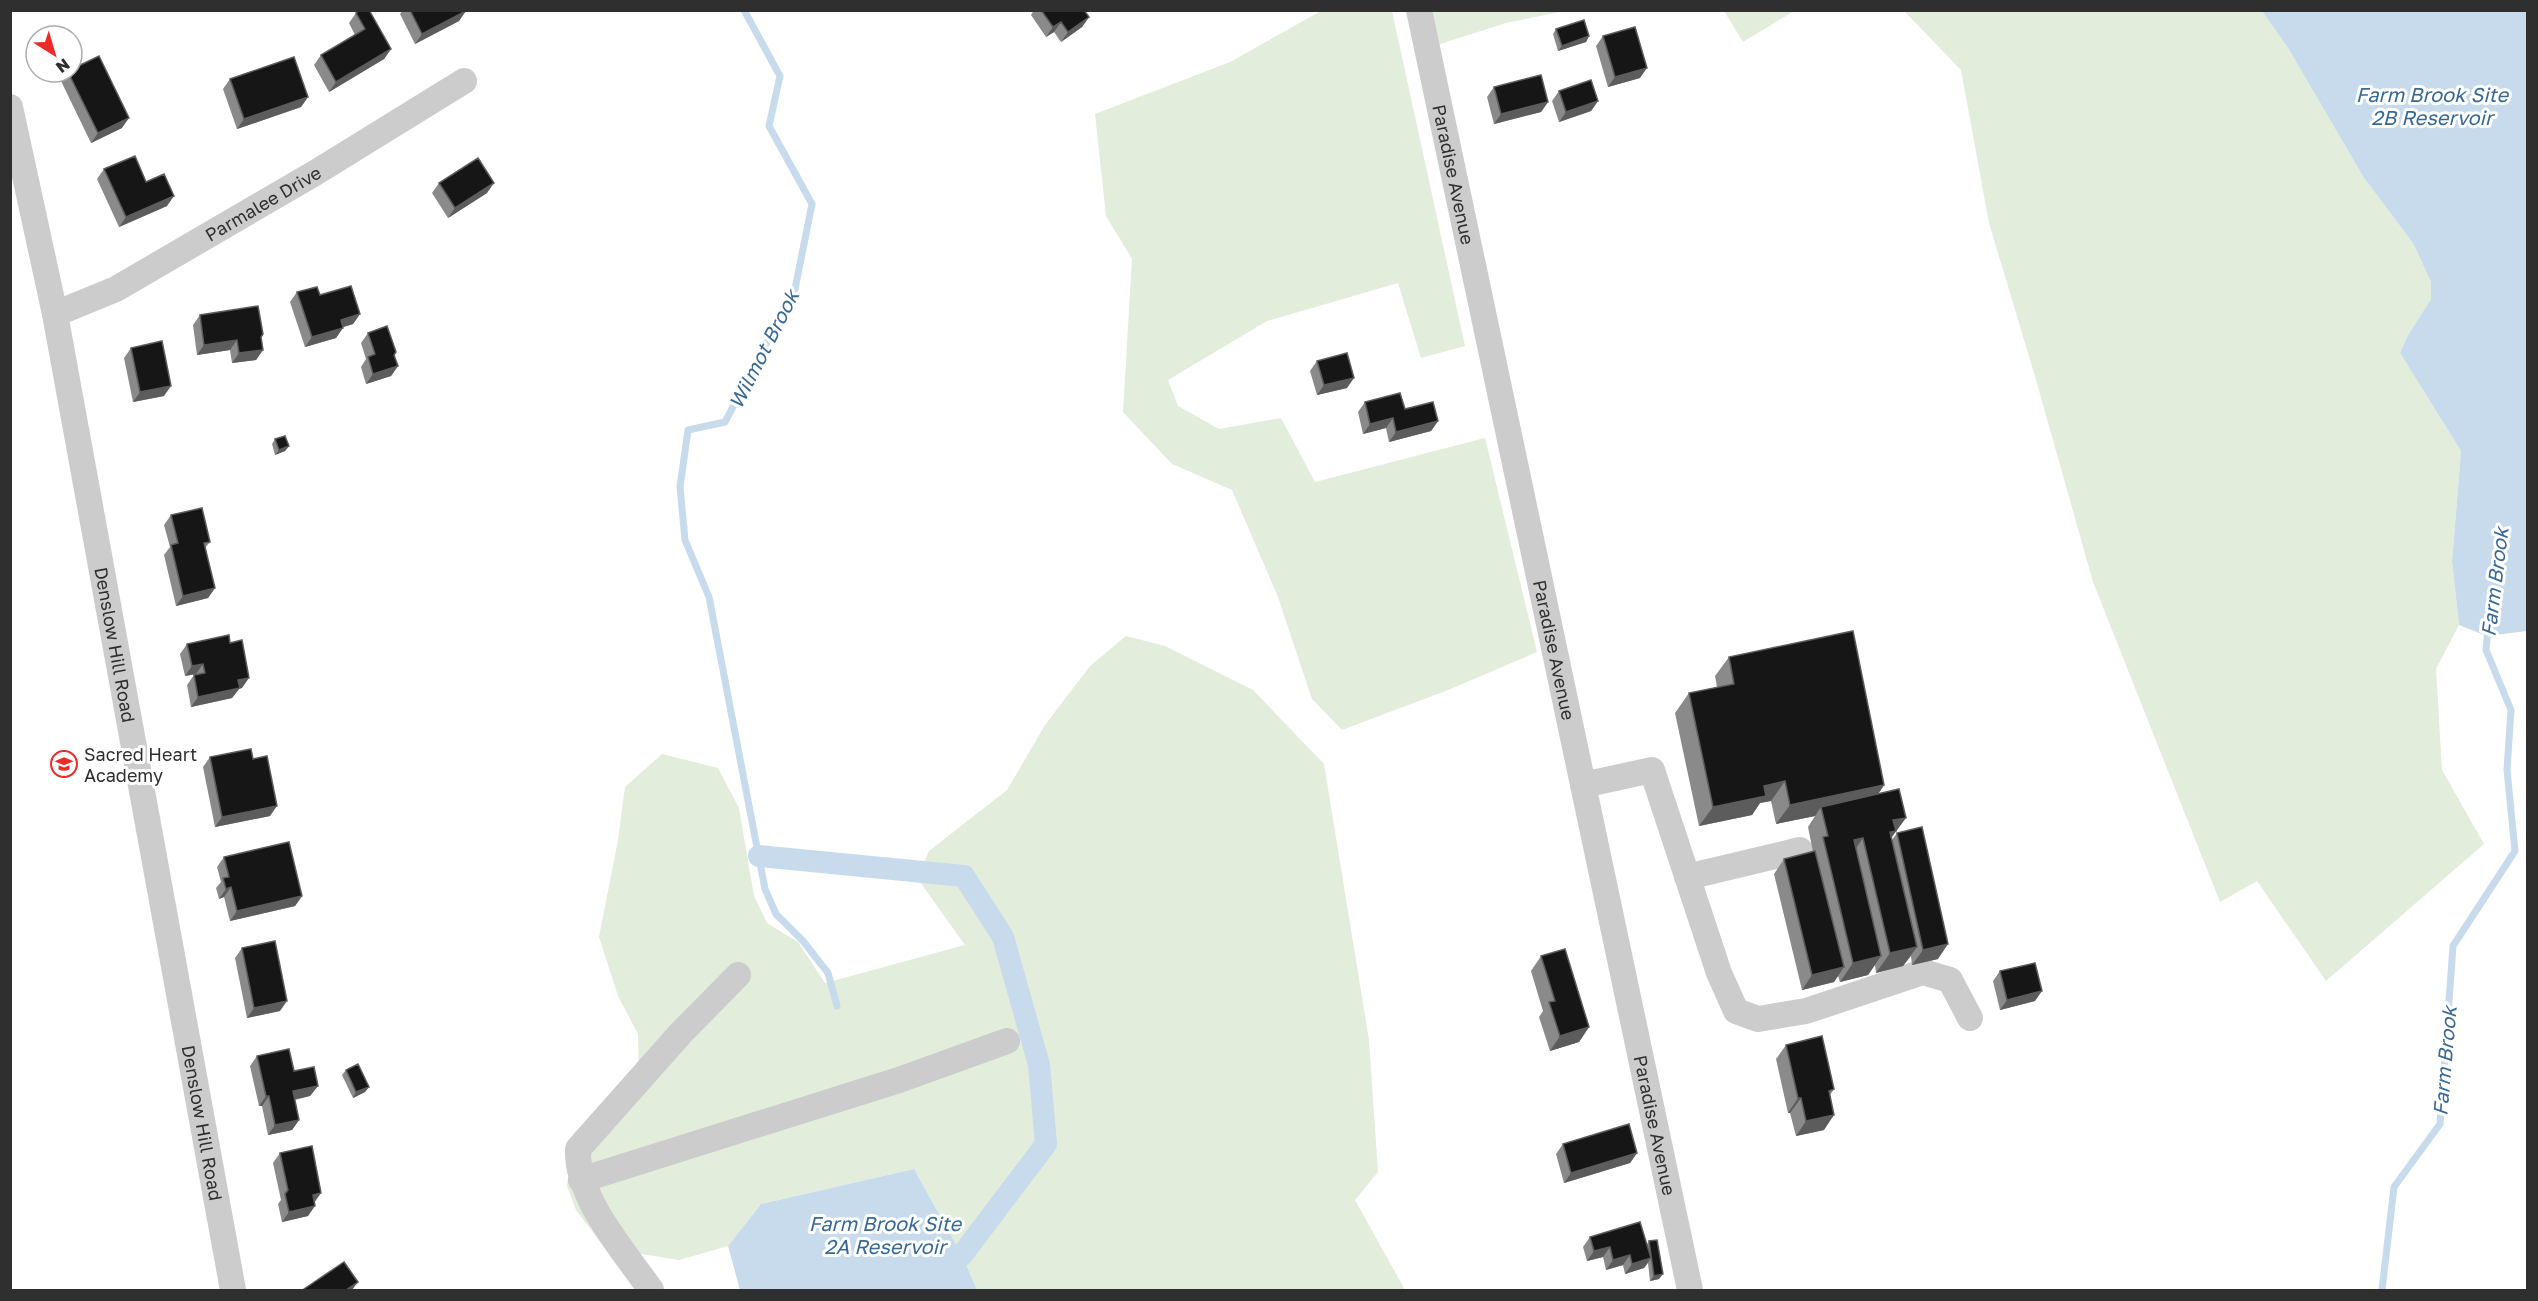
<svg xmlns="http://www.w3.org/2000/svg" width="2538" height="1301" font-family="'Golos Text',sans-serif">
	<rect width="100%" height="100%" fill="#fff"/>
	<path fill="#e3eddb" d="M1328 11H1392L1465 346 1421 358 1398 283 1267 321 1168 380 1178 406 1219 429 1281 418 1315 482 1485 438 1537 652 1448 690 1342 730 1312 699 1278 597 1232 490 1172 464 1123 412 1132 259 1106 216 1095 114 1230 62 1319 12Z
		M1429 11H1565L1506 23 1437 45Z
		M1724 11H1794L1743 42Z
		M1904 11H2262L2288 48 2364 178 2413 243 2431 282V299L2408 335 2400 353 2461 451 2452 561 2459 625 2436 669 2442 770 2484 844 2326 981 2257 881 2220 902 2093 582 2034 373 1989 223 1961 70Z
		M1126 636 1165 646 1253 690 1324 764 1369 1040 1378 1172 1355 1200 1405 1290H977L962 1255 914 1169 761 1204 728 1246 679 1260 641 1254 602 1244 576 1210 567 1186 570 1164 639 1087 638 1034 618 996 599 937 618 840 625 787 662 754 718 768 739 808 754 896 767 923 798 942 825 983 965 945 917 878 929 851 1007 790 1045 725 1090 666Z"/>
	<path fill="#c7dbed" d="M2262 11H2527V631L2487 636 2459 625 2452 561 2461 451 2400 353 2408 335 2431 299V282L2413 243 2364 178 2288 48Z
		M914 1169 962 1255 977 1290H740L728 1246 761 1204Z"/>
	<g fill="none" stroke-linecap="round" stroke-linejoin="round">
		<path stroke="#c7dbed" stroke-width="7" d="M744 10 780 76 769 126 812 204 795 289 725 422 688 430 680 487 685 540 709 597 765 889 776 914 803 941 828 973 837 1006
			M2382 1290 2394 1187 2440 1124 2453 946 2515 851 2507 770 2511 710 2486 650 2488 628"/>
		<path stroke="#c7dbed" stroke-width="22" d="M759 856 964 876 1003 937 1039 1065 1046 1144 962 1255 937 1270"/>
		<g stroke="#ccc" stroke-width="26">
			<path id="s1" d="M1419 10 1690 1290"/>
			<path id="s2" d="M10 107 55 314 233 1290"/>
			<path id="s3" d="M55 314 116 289 315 173 464 81"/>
			<path d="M1583 785 1652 770 1719 973 1736 1011 1758 1019 1806 1011 1923 972 1950 980 1970 1018"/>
			<path d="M1687 877 1800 850"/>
			<path d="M581 1180 899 1080 1007 1041"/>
			<path d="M651 1290C624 1251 576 1198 578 1149L680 1034 738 975"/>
		</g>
	</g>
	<path fill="#8a8a8a" d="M403 10H466L459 21 415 44 400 14Z
		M1034 10H1084L1089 17 1082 27 1061 42 1054 32 1046 37 1031 15Z
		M356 13 391 49 384 59 329 92 314 65 321 55 355 35 349 23Z
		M1556 29 1589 36 1586 42 1558 51 1553 34Z
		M1603 36 1640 78 1608 87 1596 46Z
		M67 72H72L122 128 91 143 61 81Z
		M230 79 308 97 301 107 237 129 223 89Z
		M1494 87 1548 102 1541 112 1494 124 1487 97Z
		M1559 91 1598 101 1591 111 1559 122 1552 101Z
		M104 169 146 182 167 206 119 227 97 179Z
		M439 183 487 193 448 218 432 193Z
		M297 292 320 295 360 314 353 324 343 327 336 338 305 347 290 302Z
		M200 315 261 337 263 350 256 360 232 363 230 350 197 355 193 325Z
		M368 333 394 355 398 366 391 376 366 384 361 367 366 359 361 343Z
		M131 348 164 396 133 402 124 358Z
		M1317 361 1347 388 1317 395 1310 371Z
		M1365 402 1405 409 1438 421 1431 431 1389 442 1386 428 1363 434 1358 412Z
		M275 439 289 446 285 451 275 455 272 444Z
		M171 515 210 542 205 548 215 588 208 598 176 606 164 555 170 547 164 525Z
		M187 644 242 688H239L232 698 191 707 187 685 194 675 196 674 185 676 180 654Z
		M1729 657 1884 785 1878 794 1892 837 1891 838 1892 840 1897 833 1938 959 1912 965 1911 956 1903 966 1876 973 1875 965 1868 975 1840 982 1838 976 1834 982 1802 990 1774 874 1784 859 1813 852 1808 827 1815 816 1776 824 1771 801 1760 803 1752 815 1699 826 1675 713 1689 693 1717 687 1715 676Z
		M210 757 253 759 270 816 215 827 203 767Z
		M224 857 302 896 295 906 230 921 224 897 219 899 216 888 221 882 217 867Z
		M242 948 280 1011 247 1018 235 958Z
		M1541 956 1589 1027 1579 1042 1550 1051 1539 1017 1543 1011 1531 971Z
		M2000 971 2035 1001 2000 1010 1993 981Z
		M1786 1045 1834 1089 1830 1095 1824 1130 1796 1136 1790 1113H1788L1776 1059Z
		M257 1056 294 1071 318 1086 310 1096 295 1100 299 1120 292 1130 268 1135 262 1106H259L250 1066Z
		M346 1070 369 1087 365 1092 353 1098 342 1075Z
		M1563 1144 1637 1153 1630 1163 1564 1183 1556 1154Z
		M280 1153 314 1203 308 1216 282 1222 278 1204 281 1200 273 1163Z
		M1590 1237 1647 1244 1649 1241 1659 1279 1650 1281 1648 1263 1644 1268 1625 1274 1623 1265 1606 1270 1603 1257 1587 1261 1583 1247Z"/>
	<path fill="#5c5c5c" d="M466 11 459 21 415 44 422 34Z
		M1089 17 1082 27 1061 42 1068 32Z
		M1061 22 1054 32 1046 37 1053 27Z
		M1589 36 1586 42 1558 51 1562 46Z
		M391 49 384 59 329 92 336 82Z
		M1647 68 1640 78 1608 87 1615 77Z
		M308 97 301 107 237 129 244 119Z
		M1598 101 1591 111 1559 122 1566 112Z
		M1548 102 1541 112 1494 124 1501 114Z
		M129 118 122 128 91 143 98 133Z
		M494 183 487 193 448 218 455 208Z
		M174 196 167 206 119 227 126 217Z
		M360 314 353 324 334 330 341 320Z
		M343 328 336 338 305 347 312 337Z
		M237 340 230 350 197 355 204 345Z
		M263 350 256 360 232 363 239 353Z
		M398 366 391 376 366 384 373 374Z
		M1354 378 1347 388 1317 395 1324 385Z
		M171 386 164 396 133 402 140 392Z
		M1393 418 1386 428 1363 434 1370 424Z
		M1438 421 1431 431 1389 442 1396 432Z
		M289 446 285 451 275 455 279 450Z
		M215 588 208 598 176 606 183 596Z
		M203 664 196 674 185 676 192 666Z
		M249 678 242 688 231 690 238 680Z
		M240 688 232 698 191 707 198 697Z
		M1785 781 1771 801 1760 803 1752 815 1699 826 1713 807 1764 786Z
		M1884 785 1871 805 1821 807 1815 816 1776 824 1790 805Z
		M277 806 270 816 215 827 222 817Z
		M1906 818 1892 837 1882 850 1893 820Z
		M1863 838 1849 858 1854 840Z
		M231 887 224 897 219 899 226 889Z
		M302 896 295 906 230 921 237 911Z
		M1948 944 1938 959 1912 965 1923 950Z
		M1917 947 1903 966 1876 973 1890 953Z
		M1881 956 1868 975 1840 982 1853 963Z
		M1844 967 1834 982 1802 990 1812 975Z
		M2042 991 2035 1001 2000 1010 2007 1000Z
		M287 1001 280 1011 247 1018 254 1008Z
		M1589 1027 1579 1042 1550 1051 1560 1036Z
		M318 1086 310 1096 286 1101 293 1091Z
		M369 1087 365 1092 353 1098 356 1092Z
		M266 1096H269L262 1106H259Z
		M1798 1098H1801L1790 1113H1788Z
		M1834 1115 1824 1130 1796 1136 1806 1121Z
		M299 1120 292 1130 268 1135 275 1125Z
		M1637 1153 1630 1163 1564 1183 1571 1173Z
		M321 1193 314 1203 313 1195Z
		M315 1206 308 1216 282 1222 289 1212Z
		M1610 1247 1603 1257 1587 1261 1594 1251Z
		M1630 1255 1623 1265 1606 1270 1613 1260Z
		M1651 1258 1644 1268 1625 1274 1632 1264Z
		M1663 1274 1659 1279 1650 1281 1654 1276Z
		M358 1282 352 1290H346Z"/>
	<path fill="#161616" stroke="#5c5c5c" stroke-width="1.5" d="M360 10H369L391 49 336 82 321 55 365 29 356 13Z
		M410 10H466V11L422 34Z
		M1041 10H1084L1089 17 1068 32 1061 22 1053 27Z
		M1584 20 1589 36 1562 46 1556 29Z
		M1635 27 1647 68 1615 77 1603 36Z
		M99 56 129 118 98 133 68 72H72V69Z
		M294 57 308 97 244 119 230 79Z
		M1541 75 1548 102 1501 114 1494 87Z
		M1591 80 1598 101 1566 112 1559 91Z
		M135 156 146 182 164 174 174 196 126 217 104 169Z
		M478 158 494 183 455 208 439 183Z
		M351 286 360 314 341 320 343 328 312 337 297 292 317 287 320 295Z
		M258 306 263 334 261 337 263 350 239 353 237 340 204 345 200 315Z
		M387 326 396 352 394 355 398 366 373 374 368 357 375 354 368 333Z
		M162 341 171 386 140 392 131 348Z
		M1347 353 1354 378 1324 385 1317 361Z
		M1400 393 1405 409 1433 402 1438 421 1396 432 1393 418 1370 424 1365 402Z
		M285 436 289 446 279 450 275 439Z
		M202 508 210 542 204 543 215 588 183 596 171 545 178 543 171 515Z
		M1853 631 1884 785 1790 805 1785 781 1764 786 1766 796 1713 807 1689 693 1734 684 1729 657Z
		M229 635 230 643 242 640 249 678 238 680 240 688 198 697 194 675 205 673 203 664 192 666 187 644Z
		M251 749 253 759 267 756 277 806 222 817 210 757Z
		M1899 789 1906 818 1893 820 1896 831 1890 832 1917 947 1890 953 1863 838 1854 840 1881 956 1853 963 1823 837 1828 836 1821 807Z
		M1922 827 1948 944 1923 950 1897 833Z
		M289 842 302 896 237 911 231 887 226 889 223 878 229 877 224 857Z
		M1815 851 1844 967 1812 975 1784 859Z
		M275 941 287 1001 254 1008 242 948Z
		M1565 949 1589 1027 1560 1036 1549 1002 1555 1001 1541 956Z
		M2035 963 2042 991 2007 1000 2000 971Z
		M1822 1036 1834 1089 1829 1091 1834 1115 1806 1121 1801 1098H1798L1786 1045Z
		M289 1049 294 1071 314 1067 318 1086 293 1091 299 1120 275 1125 269 1096H266L257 1056Z
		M358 1064 369 1087 356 1092 346 1070Z
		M1629 1124 1637 1153 1571 1173 1563 1144Z
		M312 1146 321 1193 313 1195 315 1206 289 1212 285 1194 288 1190 280 1153Z
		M1640 1222 1651 1258 1632 1264 1630 1255 1613 1260 1610 1247 1594 1251 1590 1237Z
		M1657 1240 1663 1274 1654 1276 1649 1241Z
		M344 1262 358 1282 346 1290H305L304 1289Z"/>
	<defs>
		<symbol id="school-ring" viewBox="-11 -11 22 22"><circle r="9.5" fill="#fff" stroke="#ee2a28" stroke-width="1.5"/><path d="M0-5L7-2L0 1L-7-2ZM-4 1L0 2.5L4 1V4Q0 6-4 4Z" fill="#ee2a28"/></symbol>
	</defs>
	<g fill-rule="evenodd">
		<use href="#school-ring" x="49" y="749" width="30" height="30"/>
	</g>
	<g text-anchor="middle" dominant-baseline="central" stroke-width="6" stroke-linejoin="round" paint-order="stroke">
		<g font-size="18" fill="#2f2f2f" stroke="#fff">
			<text stroke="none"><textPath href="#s1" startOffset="168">Paradise Avenue</textPath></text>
			<text stroke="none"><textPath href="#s3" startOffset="236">Parmalee Drive</textPath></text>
			<text stroke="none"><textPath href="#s2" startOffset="548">Denslow Hill Road</textPath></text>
			<text stroke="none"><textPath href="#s1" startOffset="654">Paradise Avenue</textPath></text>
			<text stroke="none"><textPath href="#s2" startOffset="1034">Denslow Hill Road</textPath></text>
			<text stroke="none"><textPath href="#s1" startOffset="1140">Paradise Avenue</textPath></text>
		</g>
		<g font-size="18" fill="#2f2f2f" stroke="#fff" text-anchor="start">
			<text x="84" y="754">Sacred Heart<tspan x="84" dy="21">Academy</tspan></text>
		</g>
		<g font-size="20" font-style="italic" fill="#386995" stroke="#fff">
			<text x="2432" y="94">Farm Brook Site<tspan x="2432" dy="23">2B Reservoir</tspan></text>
			<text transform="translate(763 349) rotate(-63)">Wilmot Brook</text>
			<text transform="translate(2494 582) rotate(-83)">Farm Brook</text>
			<text transform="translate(2444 1061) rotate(-85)">Farm Brook</text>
			<text x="885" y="1223">Farm Brook Site<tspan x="885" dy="23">2A Reservoir</tspan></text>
		</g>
	</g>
	<rect width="2538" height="1301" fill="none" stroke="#2f2f2f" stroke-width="24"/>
	<g transform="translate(54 54) rotate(143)"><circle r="28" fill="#ffffff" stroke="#acacac" stroke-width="1.5"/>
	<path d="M0-4.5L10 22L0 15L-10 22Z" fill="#ee2a28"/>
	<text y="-9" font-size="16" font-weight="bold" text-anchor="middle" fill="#2f2f2f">N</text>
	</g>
</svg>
